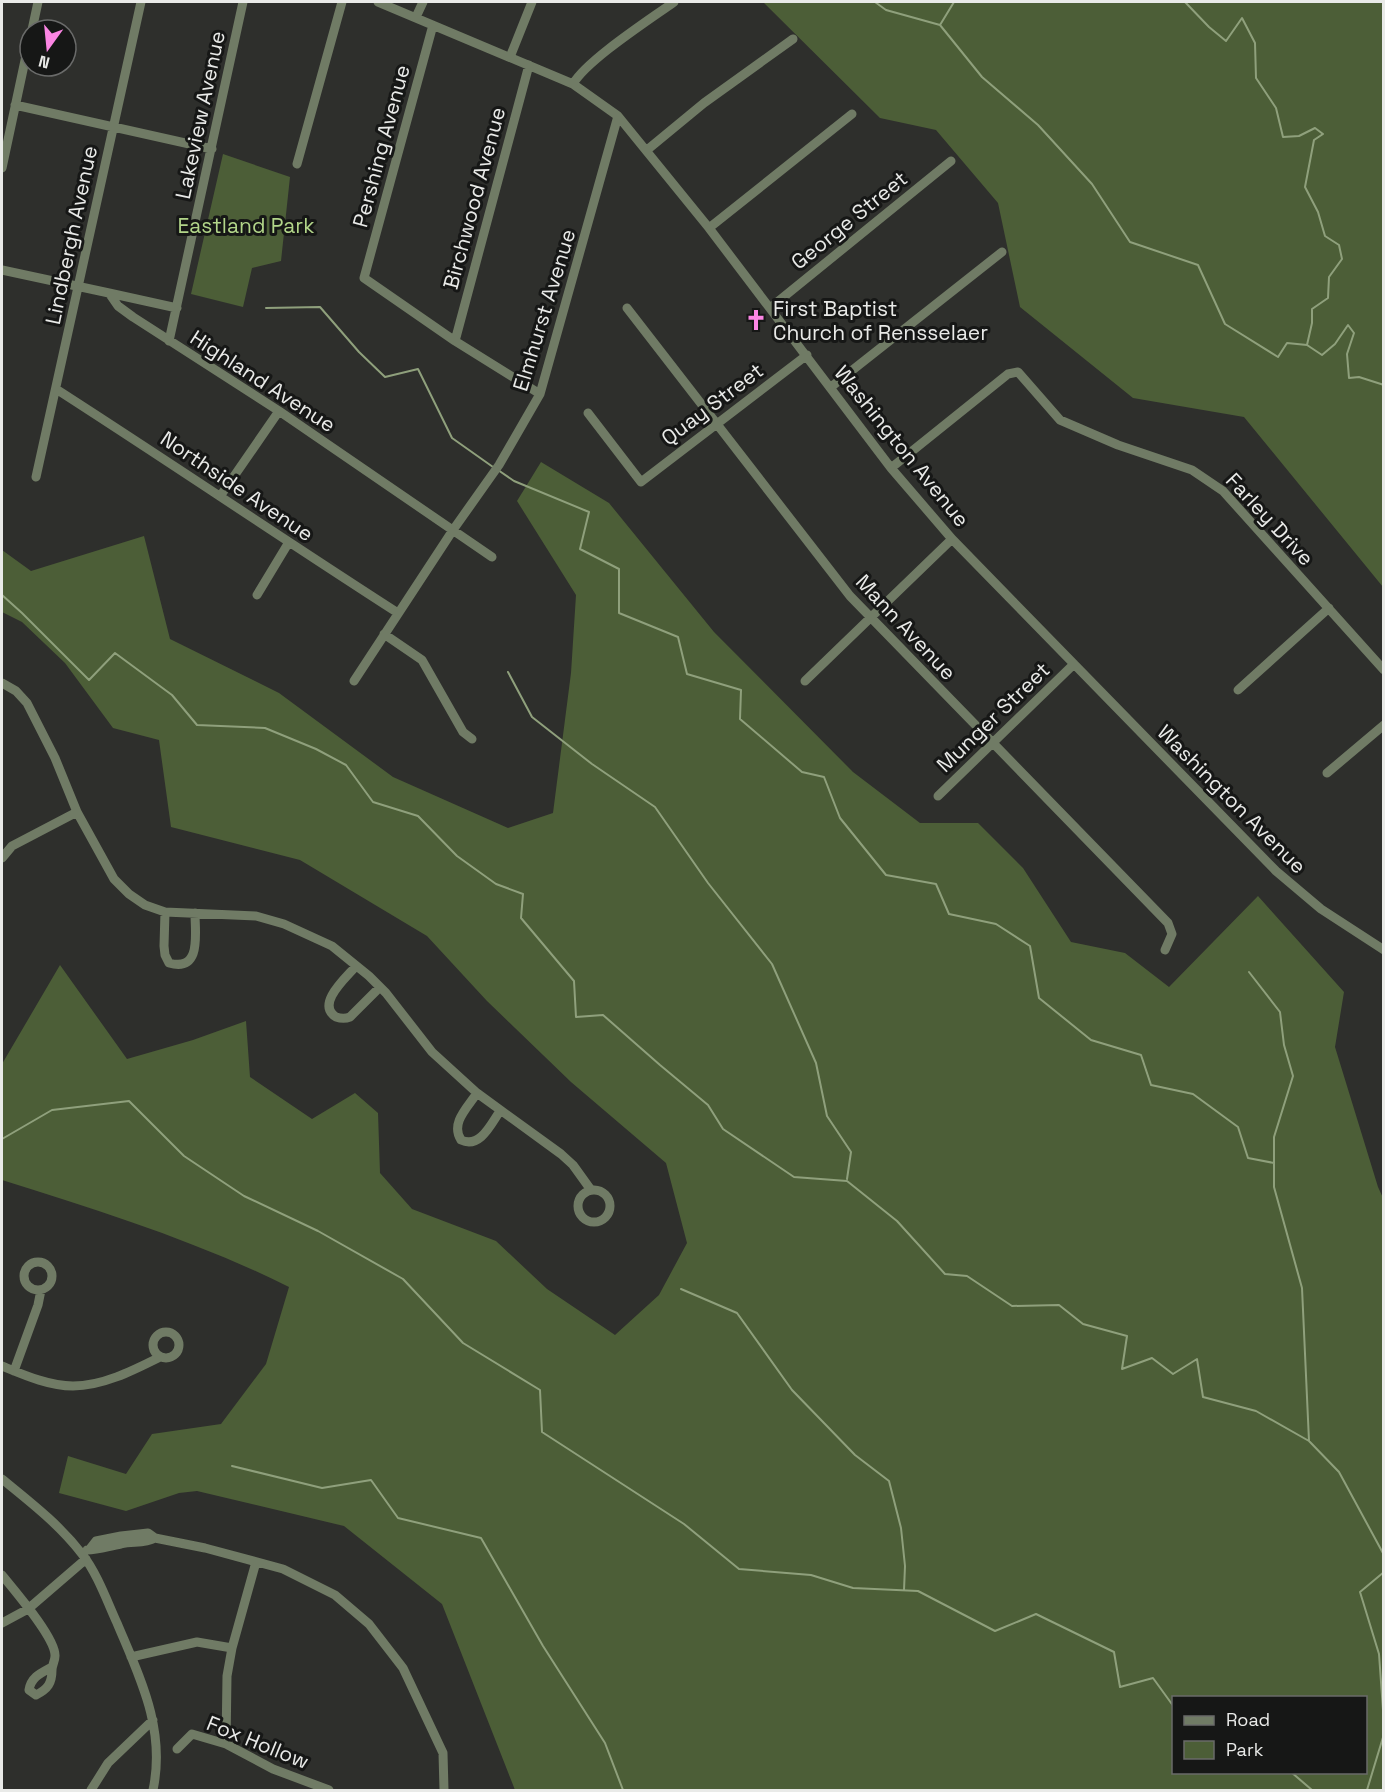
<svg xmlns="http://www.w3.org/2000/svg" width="1385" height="1792" font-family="'Space Grotesk',sans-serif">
	<rect width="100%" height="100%" fill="#2e2f2c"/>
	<path fill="#4c5e37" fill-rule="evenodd" d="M763 2H1383V587L1244 417 1133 398 1020 307 998 203 936 130 880 118Z
		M223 154 290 177 281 261 252 268 243 307 191 294Z
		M541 462 609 503 714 632 853 772 920 823H978L1023 868 1071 942 1125 953 1169 987 1258 896 1344 992 1335 1047 1378 1187 1384 1200 1383 1790H515L442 1604 344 1526 197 1491 179 1493 126 1511 59 1493 68 1456 126 1474 152 1434 221 1424 266 1364 289 1287C199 1242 98 1210 2 1180V1064L60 965 127 1059 193 1040 246 1021 250 1077 312 1119 355 1093 378 1113 380 1173 412 1209 496 1241 547 1289 615 1335 659 1295 687 1243 666 1163 571 1082 487 1001 427 936 300 860 171 827 159 740 113 728 65 663 22 622 2 612V550L31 571 144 536 170 639 279 693 393 777 508 828 553 813 571 673 576 595 517 501ZM1174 1698H1366V1772H1174Z"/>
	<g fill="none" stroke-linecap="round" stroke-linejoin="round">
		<path stroke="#8fa07c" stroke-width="2" d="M875 2 886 10 940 25 982 77 1038 125 1092 184 1130 242 1198 265 1225 324 1278 357 1287 343 1307 345
			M1185 2 1209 27 1226 41 1242 18 1255 43 1256 78 1276 108 1283 137 1299 136 1315 128 1323 134 1314 140 1305 187 1318 212 1325 236 1339 245 1342 259 1329 277 1328 298 1312 309V323L1307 345 1322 355 1335 344 1348 325 1354 333 1347 354 1349 378 1359 377 1384 385
			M940 25 954 2
			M266 308 320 307 359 352 385 377 418 369 452 438 493 467
			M498 470 514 481 589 512 580 549 619 569V613L678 637 687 674 741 690 740 719 802 772 824 777 840 818 886 875 936 884 949 914 996 924 1030 946 1039 998 1091 1040 1141 1055 1151 1085 1193 1094 1238 1127 1248 1158 1274 1163
			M2 595 22 613 89 680 115 653 172 695 197 725 265 728 316 749 346 765 373 802 418 816 457 856 496 884 523 894 521 918 574 981 576 1017 603 1015 660 1065 708 1105 723 1129 794 1177 847 1181 897 1221 945 1274 967 1276 1012 1306 1059 1305 1083 1324 1127 1336 1122 1369 1152 1358 1173 1374 1197 1359 1203 1397 1256 1411 1309 1441
			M508 672 532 717 592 764 655 807 708 883 772 964 816 1063 827 1116 851 1152 847 1179
			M1249 972 1280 1012 1284 1045 1293 1076 1274 1137V1187L1302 1288 1309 1441 1339 1472 1384 1555
			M2 1139 52 1110 129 1101 184 1156 244 1196 318 1231 403 1279 463 1343 540 1390 542 1432 684 1524 739 1569 811 1575 853 1588 918 1591 995 1631 1036 1614 1114 1652 1120 1687 1153 1678 1174 1707
			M681 1289 737 1313 792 1390 855 1455 889 1481 901 1528 905 1566 904 1590
			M232 1466 322 1488 371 1480 398 1518 481 1538 543 1646 605 1743 623 1790
			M1384 1572 1360 1592 1379 1654 1384 1724
			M1291 1772 1312 1790
			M1367 1790 1384 1734"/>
		<path stroke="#707b65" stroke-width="9" d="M378 2 573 84 618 116 709 228 891 468 952 539 1276 871 1321 909 1384 950
			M416 17 423 2
			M433 25 364 278 455 341 540 394
			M32 30 38 2
			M510 57 532 2
			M573 84C587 60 649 20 674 2
			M15 105 212 149
			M647 150 704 103 793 39
			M297 164 342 2
			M2 168 30 37
			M709 228 852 114
			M2 270 109 293 118 306 133 317 279 411 492 557
			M109 293 177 308
			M627 308 850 596 1168 923 1172 934 1165 950
			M770 308 951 161
			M169 341 243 2
			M455 341 529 65
			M831 387 1002 252
			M56 389C171 463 283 539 398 613
			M588 413 641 482 807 355
			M891 468 1008 374 1018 372 1060 420 1118 445 1192 470 1223 491 1384 670
			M36 477 141 2
			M221 495 279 411
			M257 595 289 542
			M384 634 422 660 463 732 472 739
			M354 681 453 530 499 465 540 394 618 116
			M805 681 952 539
			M2 683 16 691 27 703 55 758 77 812 114 879 129 894 145 905 165 912 256 916 284 924 332 946 369 976 386 993 432 1052 477 1093 561 1154 573 1165 591 1190
			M1238 690 1329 608
			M1327 773 1384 725
			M938 796 1074 664
			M2 858 12 846 77 812
			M165 912 164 946 165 955 169 963C202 972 195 934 195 913
			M356 966C347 977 315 1004 336 1017 342 1019 345 1019 350 1017L380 987
			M477 1093C468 1107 450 1123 461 1140 480 1149 491 1124 500 1111
			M578 1206a16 16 0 1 1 32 0a16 16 0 1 1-32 0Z
			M24 1276a14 14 0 1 1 28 0a14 14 0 1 1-28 0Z
			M153 1345a13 13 0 1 1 26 0a13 13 0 1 1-26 0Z
			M2 1366C24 1375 49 1386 73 1386 103 1386 134 1370 160 1357
			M14 1371 38 1305 41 1290
			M2 1479C30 1502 59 1524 82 1554 97 1573 107 1601 117 1623 140 1678 166 1729 153 1790
			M87 1550C99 1550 109 1546 121 1544 133 1541 144 1544 155 1538
			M89 1550 96 1541 121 1536 148 1533 155 1538 205 1548 283 1569 335 1595 369 1624 403 1668 443 1753 444 1790
			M2 1575C14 1590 56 1638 55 1656 55 1661 52 1665 52 1670 52 1683 48 1689 36 1695L29 1690C31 1677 41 1673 52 1667
			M2 1623 28 1609 86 1559
			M131 1657 197 1642 232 1648
			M226 1744 227 1676 232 1648 256 1562
			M177 1749 192 1734 226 1744 273 1769 329 1790
			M91 1790 108 1763 153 1720"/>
	</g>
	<defs>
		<symbol id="church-bare" viewBox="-9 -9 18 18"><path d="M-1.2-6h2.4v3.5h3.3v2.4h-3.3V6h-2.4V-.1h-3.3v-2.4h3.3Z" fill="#fc86e4" stroke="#161716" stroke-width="2.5" paint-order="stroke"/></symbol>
	</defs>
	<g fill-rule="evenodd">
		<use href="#church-bare" x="741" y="305" width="30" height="30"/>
	</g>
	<g text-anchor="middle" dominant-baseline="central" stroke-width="6" stroke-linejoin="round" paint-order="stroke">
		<g font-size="21" fill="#e9eae8" stroke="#161716">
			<text transform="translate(200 115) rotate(-78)">Lakeview Avenue</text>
			<text transform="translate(381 146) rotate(-75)">Pershing Avenue</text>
			<text transform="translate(474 198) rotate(-75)">Birchwood Avenue</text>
			<text transform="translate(849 220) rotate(-39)">George Street</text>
			<text transform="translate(71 235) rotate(-78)">Lindbergh Avenue</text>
			<text transform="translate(544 310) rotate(-73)">Elmhurst Avenue</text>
			<text transform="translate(263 381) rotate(33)">Highland Avenue</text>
			<text transform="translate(712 404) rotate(-37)">Quay Street</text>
			<text transform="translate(902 446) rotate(51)">Washington Avenue</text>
			<text transform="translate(237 486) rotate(34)">Northside Avenue</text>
			<text transform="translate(1270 519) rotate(47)">Farley Drive</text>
			<text transform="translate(906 627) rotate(47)">Mann Avenue</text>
			<text transform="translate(993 717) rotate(-44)">Munger Street</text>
			<text transform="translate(1232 799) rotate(45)">Washington Avenue</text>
			<text transform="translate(258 1742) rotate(22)">Fox Hollow</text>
		</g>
		<g font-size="21" fill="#b2d589" stroke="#161716">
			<text x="246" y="225">Eastland Park</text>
		</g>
		<g font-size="21" fill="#e9eae8" stroke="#161716" text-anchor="start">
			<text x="773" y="308">First Baptist<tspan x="773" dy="24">Church of Rensselaer</tspan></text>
		</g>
	</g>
	<rect width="1385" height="1792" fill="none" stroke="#e9eae8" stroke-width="6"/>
	<rect x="1172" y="1696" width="195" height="78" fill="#161716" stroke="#6a6b6a" stroke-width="1.5"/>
	<rect x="1184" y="1716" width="30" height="9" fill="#707b65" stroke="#6a6b6a" stroke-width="1.5"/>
	<text x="1226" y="1726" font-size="18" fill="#e9eae8">Road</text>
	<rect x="1184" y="1741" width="30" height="18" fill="#4c5e37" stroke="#6a6b6a" stroke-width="1.5"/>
	<text x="1226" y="1756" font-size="18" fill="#e9eae8">Park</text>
	<g transform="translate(48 48) rotate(195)"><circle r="28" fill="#161716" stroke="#6a6b6a" stroke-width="1.5"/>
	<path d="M0-4.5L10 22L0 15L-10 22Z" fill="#fc86e4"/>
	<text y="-9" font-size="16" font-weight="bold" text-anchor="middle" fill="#e9eae8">N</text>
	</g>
</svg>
